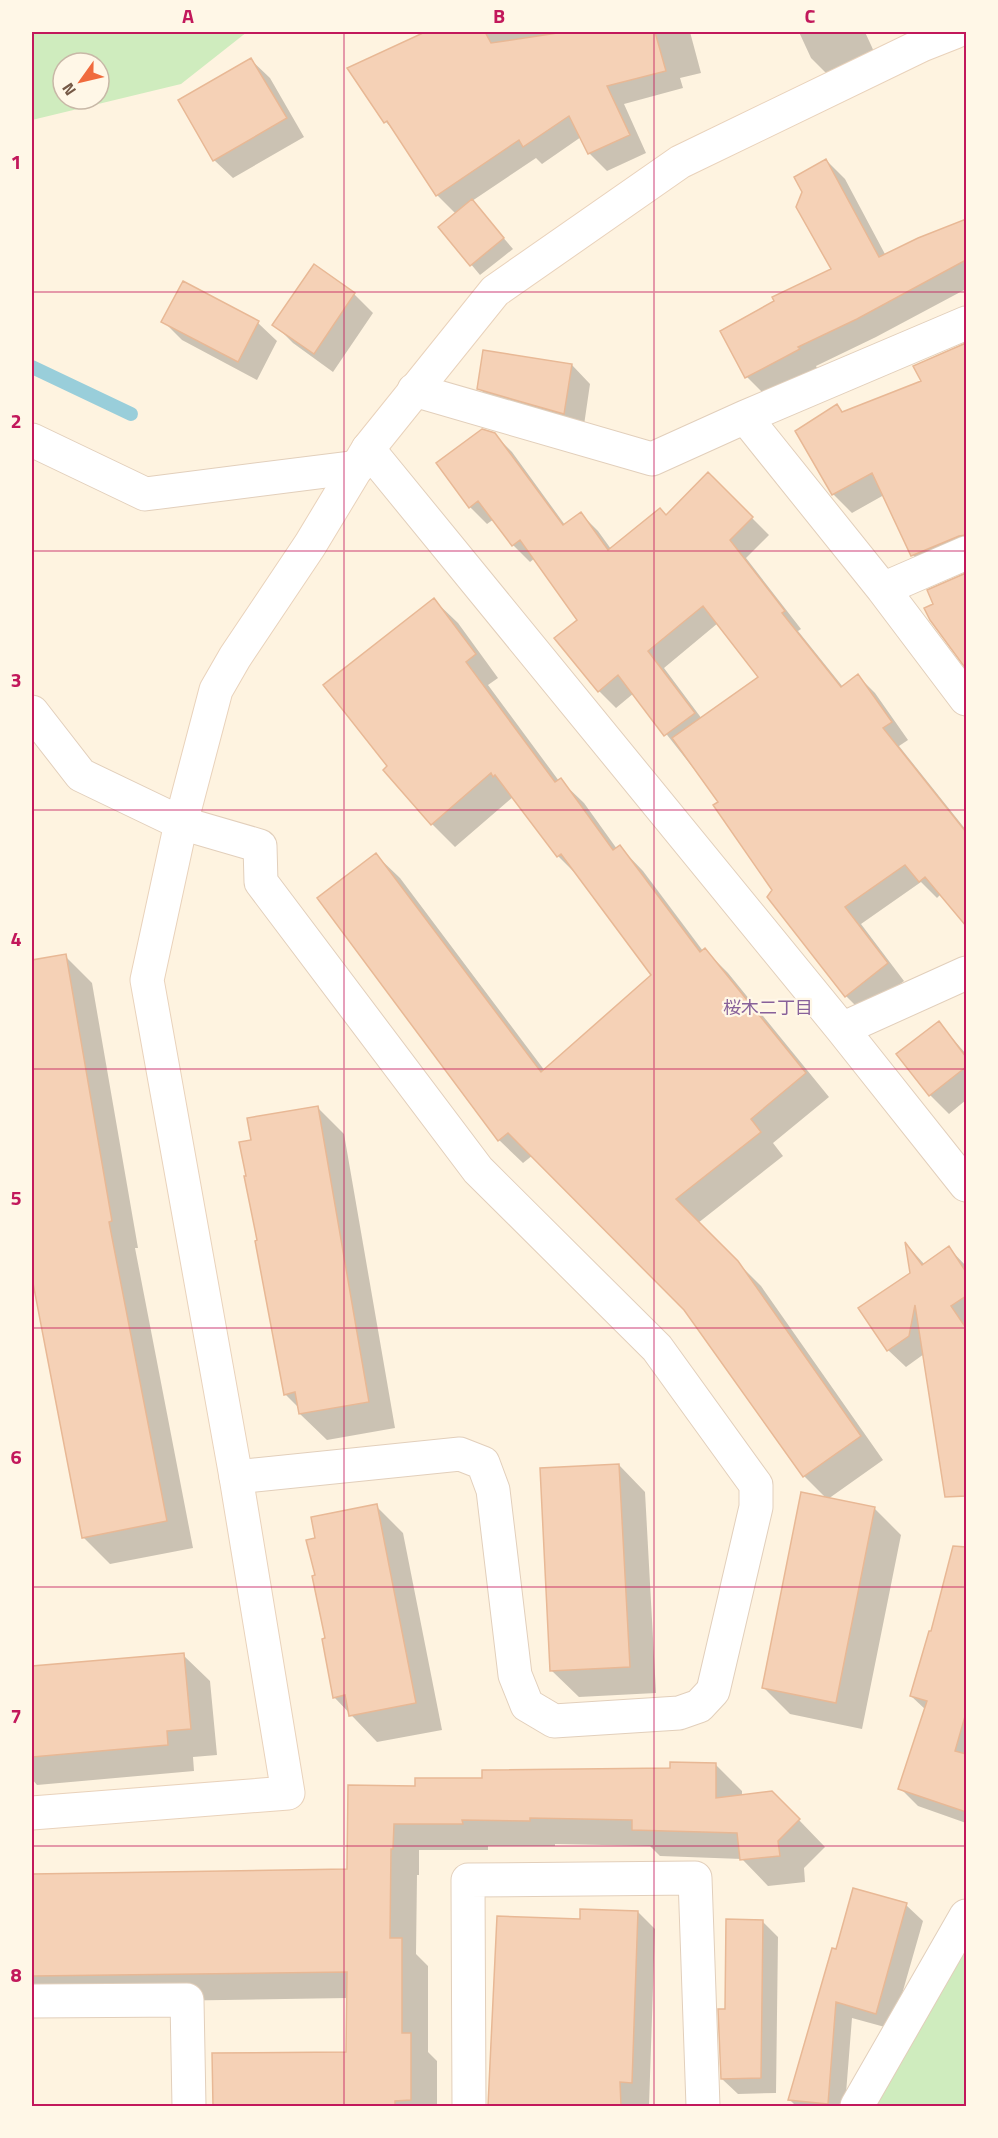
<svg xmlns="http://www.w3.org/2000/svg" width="998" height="2138" font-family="'Titillium Web','Noto Sans JP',sans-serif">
	<rect width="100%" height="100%" fill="#fef3e0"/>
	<path fill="#cfecbe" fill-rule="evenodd" d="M32 32H247L181 84 32 120ZM63 63H99V99H63Z
		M966 1916V2106H857Z"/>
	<path fill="#0003" fill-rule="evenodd" d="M428 32H434L440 38 448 32H690L701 73 680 78 683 88 624 104 646 153 607 171 589 153 581 137 542 164 536 158 472 201 513 249 480 275 440 227 456 214 437 195 398 135 386 122 349 69Z
		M799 32H865L876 56 830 77 811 58Z
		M251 60 270 78 304 137 233 178 214 160Z
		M826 160 845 179 886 256 947 229 966 248V289L876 337 816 366 817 368 766 396 747 377 722 331 833 269Z
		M315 266 354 294 373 313 333 372 293 343 274 324Z
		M163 321 258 323 277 341 257 380 182 340Z
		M572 365 590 384 583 432 498 407 479 388Z
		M956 394 966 409V559L931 574 913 555 884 495 852 513 833 494 837 406 844 413Z
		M494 434 512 452 565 525 581 514 598 531 611 549 666 516 708 474 769 535 746 558 801 629 798 631 843 687 858 676 875 693 908 740 899 746 966 830V923L941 894 937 898 921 882 861 924 904 981 863 1013 846 996 774 890 720 802 634 693 616 708 599 691 579 620 535 558 530 562 513 545 494 519 487 524 470 507 438 463ZM718 623 760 677 702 719 664 668Z
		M966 575V666L931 619 935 604 929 591Z
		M434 600 458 623 498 678 488 685 559 781 560 780 584 803 617 849 620 847 643 871 703 951 705 950 728 973 829 1097 773 1143 783 1156 698 1223 761 1286 883 1460 828 1499 874 1508 901 1535 862 1729 790 1714 763 1687 827 1499 804 1476 685 1309 533 1155 523 1163 499 1140 376 855 400 878 545 1071 653 975 582 880 558 856 513 797 455 847 432 824 389 766Z
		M65 956 92 983 138 1248H135L193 1548 110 1564 83 1537 32 1270V962Z
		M939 1023 966 1054V1100L949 1114 930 1095Z
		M317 1107 344 1134 395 1428 327 1440 300 1414 299 1408 285 1394 259 1242 253 1141Z
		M907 1245 925 1265 949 1248 966 1266V1466L934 1418 924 1354 906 1367 888 1350 912 1274Z
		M619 1465 645 1492 656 1693 579 1697 552 1671Z
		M376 1506 403 1533 442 1730 377 1742 334 1697 317 1577 316 1539Z
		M950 1563 966 1580V1823L918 1806 900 1788 926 1710 911 1696 933 1633Z
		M183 1655 210 1681 217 1755 193 1757 194 1771 37 1785 32 1779V1667Z
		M716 1765 742 1791V1796L798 1819 825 1847 804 1868 805 1882 768 1886 742 1859 660 1856 650 1846 555 1844V1846H488V1850H419V1875H417L416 1954 428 1966V2052L437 2061V2106H215L214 2055 347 2053 348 1998 32 2003V1875L349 1871 416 1787 484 1779Z
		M906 1905 923 1921 892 2029 852 2018 845 2106H796L790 2100 837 1950Z
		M638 1912 655 1929 649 2106H495L496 2058 581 1920Z
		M763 1922 778 1937 776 2093 738 2094 722 2079 727 2011Z"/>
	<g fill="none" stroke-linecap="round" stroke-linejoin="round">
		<path stroke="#99ceda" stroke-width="14" d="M32 367 131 414"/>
	</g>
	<path fill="#f5d1b6" stroke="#e8b895" stroke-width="1.5" d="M425 32H485L491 43 564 32H655L666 71 607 86 630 135 588 154 569 116 523 147 519 140 436 196 387 121 384 123 347 68Z
		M251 58 287 118 213 161 178 100Z
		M826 159 879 257 918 238 966 219V260L857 319 798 347 800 349 745 378 720 331 774 301 772 297 831 269 796 207 802 192 794 177Z
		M472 199 504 238 470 266 438 227Z
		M314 264 355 293 314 354 272 325Z
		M183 281 259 321 238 362 161 322Z
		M966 343V535L959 536 911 556 872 473 832 495 795 431 837 404 842 412 921 381 913 366Z
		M483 350 572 364 564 414 477 389Z
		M482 429 495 433 563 525 581 512 608 550 660 508 666 515 708 472 753 517 730 540 785 611 782 613 841 687 858 674 892 722 883 728 966 832V926L925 877 919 882 905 865 845 907 888 963 845 997 767 897 772 890 713 805 718 802 672 738 758 677 703 606 648 651 695 713 664 736 618 675 598 692 554 638 577 620 520 540 512 546 478 501 469 508 436 463Z
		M966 573V669L930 620 924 608 933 604 927 590Z
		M434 598 476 654 466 662 555 782 561 778 613 850 620 845 700 952 705 948 806 1073 751 1119 761 1132 676 1199 738 1261 861 1436 803 1477 684 1310 508 1133 498 1141 317 898 376 853 541 1072 651 975 561 854 557 857 495 775 493 777 491 773 431 825 383 770 387 766 323 685Z
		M66 954 112 1221 109 1222 167 1521 82 1538 32 1278V960Z
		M939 1021 966 1057V1067L929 1096 896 1054Z
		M318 1106 369 1402 299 1414 295 1392 284 1395 255 1241 257 1240 244 1176H246L239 1142 251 1140 247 1118Z
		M905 1242 922 1265 949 1246 966 1272V1296L951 1306 966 1328V1496L945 1497 915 1305 909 1336 887 1351 858 1308 910 1273Z
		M619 1464 630 1667 550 1671 540 1468Z
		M801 1492 875 1507 836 1703 762 1688Z
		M377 1504 416 1703 349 1716 345 1695 333 1698 322 1639 325 1638 312 1576 315 1575 306 1540 315 1538 311 1517Z
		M953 1546 966 1547V1713L955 1751 966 1754V1812L898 1789 927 1701 910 1696 929 1631H931Z
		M184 1653 191 1729 167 1731 168 1745 32 1757V1666Z
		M670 1762 716 1763V1798L772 1791 800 1819 778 1841 780 1856 740 1860 737 1833 632 1830V1820L530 1818V1821L462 1820 463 1824H394L393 1849H391L390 1938H402V2033H411V2100L395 2101V2106H213L212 2053 346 2052 347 1972 32 1976V1874L347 1869 348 1785 415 1786V1778H482V1770L670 1768Z
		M853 1888 907 1903 876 2014 836 2002 828 2104 788 2100 832 1948 836 1949Z
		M580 1909 638 1911 632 2083 620 2082 621 2106H488L497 1916 580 1919Z
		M726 1919 763 1920 761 2078 721 2079 718 2009H725Z"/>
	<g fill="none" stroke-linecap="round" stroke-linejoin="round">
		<defs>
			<path id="street" d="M414 390 652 459 745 417 966 323
				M745 417 883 589 966 699
				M32 440 145 494 358 467
				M368 449 842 1029 966 1185
				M883 589 966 553
				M32 712 81 775 181 823 260 846 261 882 478 1170 657 1348 756 1485V1507L713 1691 699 1706 679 1713 554 1721 527 1705 515 1675 493 1490 483 1463 460 1454 236 1477
				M842 1029 966 973
				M32 2001 187 2000 189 2106
				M469 2106 468 1880 695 1878 703 2106
				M857 2106 966 1916"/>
			<path id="secondary" d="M32 1813 288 1793 236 1477 147 980 181 823 216 690 235 657 310 545 368 449 495 291 680 162 922 45 955 32"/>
		</defs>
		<use href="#street" stroke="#e2cfbb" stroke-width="35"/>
		<use href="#secondary" stroke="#e9d2bb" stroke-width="35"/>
		<use href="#street" stroke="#fff" stroke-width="33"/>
		<use href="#secondary" stroke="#fff" stroke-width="33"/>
	</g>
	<path fill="none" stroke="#c2185b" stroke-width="1.5" stroke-opacity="0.55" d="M344 32V2106M654 32V2106M32 292H966M32 551H966M32 810H966M32 1069H966M32 1328H966M32 1587H966M32 1846H966"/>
	<g text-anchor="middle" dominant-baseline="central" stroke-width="4.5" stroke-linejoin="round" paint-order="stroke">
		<g font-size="18" fill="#88619a" stroke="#fff7e7">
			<text x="768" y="1007">桜木二丁目</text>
		</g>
	</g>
	<rect width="998" height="2138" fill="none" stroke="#fff7e7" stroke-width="66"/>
	<g transform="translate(81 81) rotate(236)"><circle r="28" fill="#fff7e7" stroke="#c8b8a7" stroke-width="1.5"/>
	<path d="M0-4.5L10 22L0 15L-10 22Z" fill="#f06b3d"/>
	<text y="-9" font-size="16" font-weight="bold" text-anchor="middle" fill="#755946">N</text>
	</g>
	<rect x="33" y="33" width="932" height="2072" fill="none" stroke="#c2185b" stroke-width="2"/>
	<g font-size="20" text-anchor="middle" font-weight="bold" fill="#c2185b">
		<text x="188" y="23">A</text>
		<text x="499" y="23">B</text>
		<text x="810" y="23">C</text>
		<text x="16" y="169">1</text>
		<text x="16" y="428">2</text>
		<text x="16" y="687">3</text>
		<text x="16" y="946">4</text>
		<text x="16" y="1205">5</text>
		<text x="16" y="1464">6</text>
		<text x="16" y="1723">7</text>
		<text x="16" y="1982">8</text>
	</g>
</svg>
